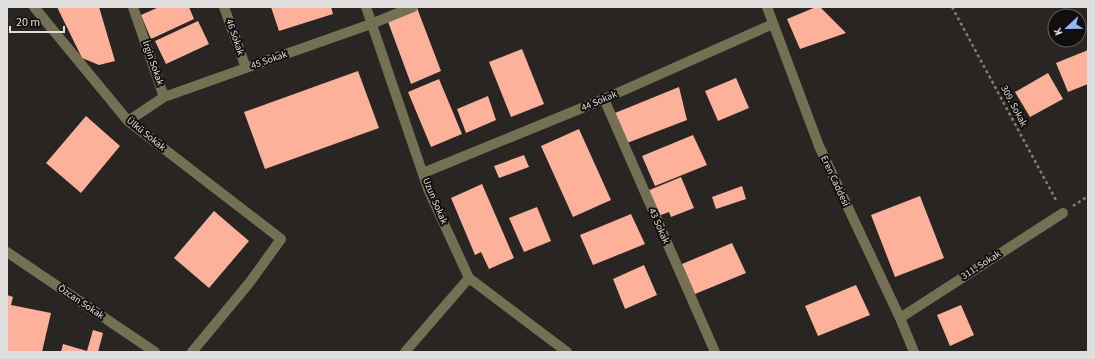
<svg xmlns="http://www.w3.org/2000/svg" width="1095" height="359" font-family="'Source Sans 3',sans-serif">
	<rect width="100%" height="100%" fill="#282523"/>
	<path fill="#fdb19b" d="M57 7H99L115 61 99 65 82 58Z
		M159 7H189L194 19 151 39 141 15Z
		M271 7H331L333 14 279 31Z
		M816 7H820L846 33 800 49 787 19Z
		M417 8 441 71 411 84 387 19Z
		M198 21 209 44 166 64 155 41Z
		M522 49 544 104 511 117 489 62Z
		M1088 50V84L1068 92 1056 63Z
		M358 71 379 128 265 169 244 112Z
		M1048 73 1063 99 1030 117 1015 92Z
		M736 78 749 108 718 121 705 91Z
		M439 79 462 134 431 147 408 92Z
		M679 87 687 120 627 143 615 113Z
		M488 96 496 120 466 133 457 109Z
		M86 116 120 146 81 193 46 163Z
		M579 129 611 200 573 217 541 146Z
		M693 135 707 165 655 186 642 156Z
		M524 155 529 167 499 178 494 166Z
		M681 177 694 208 671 217 669 212 658 216 647 191Z
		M482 184 514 258 489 269 481 252 475 255 451 198Z
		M742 186 746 199 716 209 712 197Z
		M920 196 944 258 895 277 871 215Z
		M537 207 551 241 524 252 509 218Z
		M214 211 249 241 209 288 174 258Z
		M631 214 645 244 593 265 580 235Z
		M732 243 746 273 695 294 682 264Z
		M644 265 657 295 625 309 613 279Z
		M856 285 870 315 818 336 805 306Z
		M7 295 13 297 11 305 51 313 42 352H7Z
		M961 305 974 335 950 346 937 315Z
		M93 330 103 333 98 352H61L63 344 87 351Z"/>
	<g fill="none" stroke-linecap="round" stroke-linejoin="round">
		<path stroke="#807e7c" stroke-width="2.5" stroke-dasharray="3 3" stroke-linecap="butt" d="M952 7 1057 202
			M1073 206 1088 196"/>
		<path stroke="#737053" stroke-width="10" d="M34 7 128 121 281 239 250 282 192 352
			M133 7 164 97
			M224 7 246 68
			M366 7 428 189 469 278 567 352
			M767 7 819 146 900 318 914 352
			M604 99 715 352
			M128 121 164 97 371 24 413 7
			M423 173 604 99 773 24
			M7 252 155 352
			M900 318 1063 213
			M405 352 469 278"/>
	</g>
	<g text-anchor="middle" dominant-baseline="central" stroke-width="4" stroke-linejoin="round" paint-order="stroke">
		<g font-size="10" fill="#e0dedc" stroke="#100f0e">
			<text transform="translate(235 37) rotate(71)">46 Sokak</text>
			<text transform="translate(269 60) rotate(-19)">45 Sokak</text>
			<text transform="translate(153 63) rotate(71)">İrgin Sokak</text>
			<text transform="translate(599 101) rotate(-23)">44 Sokak</text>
			<text transform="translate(1014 106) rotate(62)">309. Sokak</text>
			<text transform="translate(146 134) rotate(39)">Ülkü Sokak</text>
			<text transform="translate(835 181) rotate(65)">Eren Caddesi</text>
			<text transform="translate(435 201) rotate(67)">Uzun Sokak</text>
			<text transform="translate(659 226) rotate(66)">43 Sokak</text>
			<text transform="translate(981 265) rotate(-33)">311. Sokak</text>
			<text transform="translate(81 302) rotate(34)">Özcan Sokak</text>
		</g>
	</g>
	<rect width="1095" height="359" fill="none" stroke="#e0dedc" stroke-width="16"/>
	<g transform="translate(1067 28) rotate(248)"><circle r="19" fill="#100f0e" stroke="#636260"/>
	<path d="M0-3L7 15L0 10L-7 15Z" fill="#96b6fd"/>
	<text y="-6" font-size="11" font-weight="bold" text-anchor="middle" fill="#e0dedc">K</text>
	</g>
	<path d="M10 26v6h54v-6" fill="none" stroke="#e0dedc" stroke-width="2"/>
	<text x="16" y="26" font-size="12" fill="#e0dedc" stroke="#100f0e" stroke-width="3" paint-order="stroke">20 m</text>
</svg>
